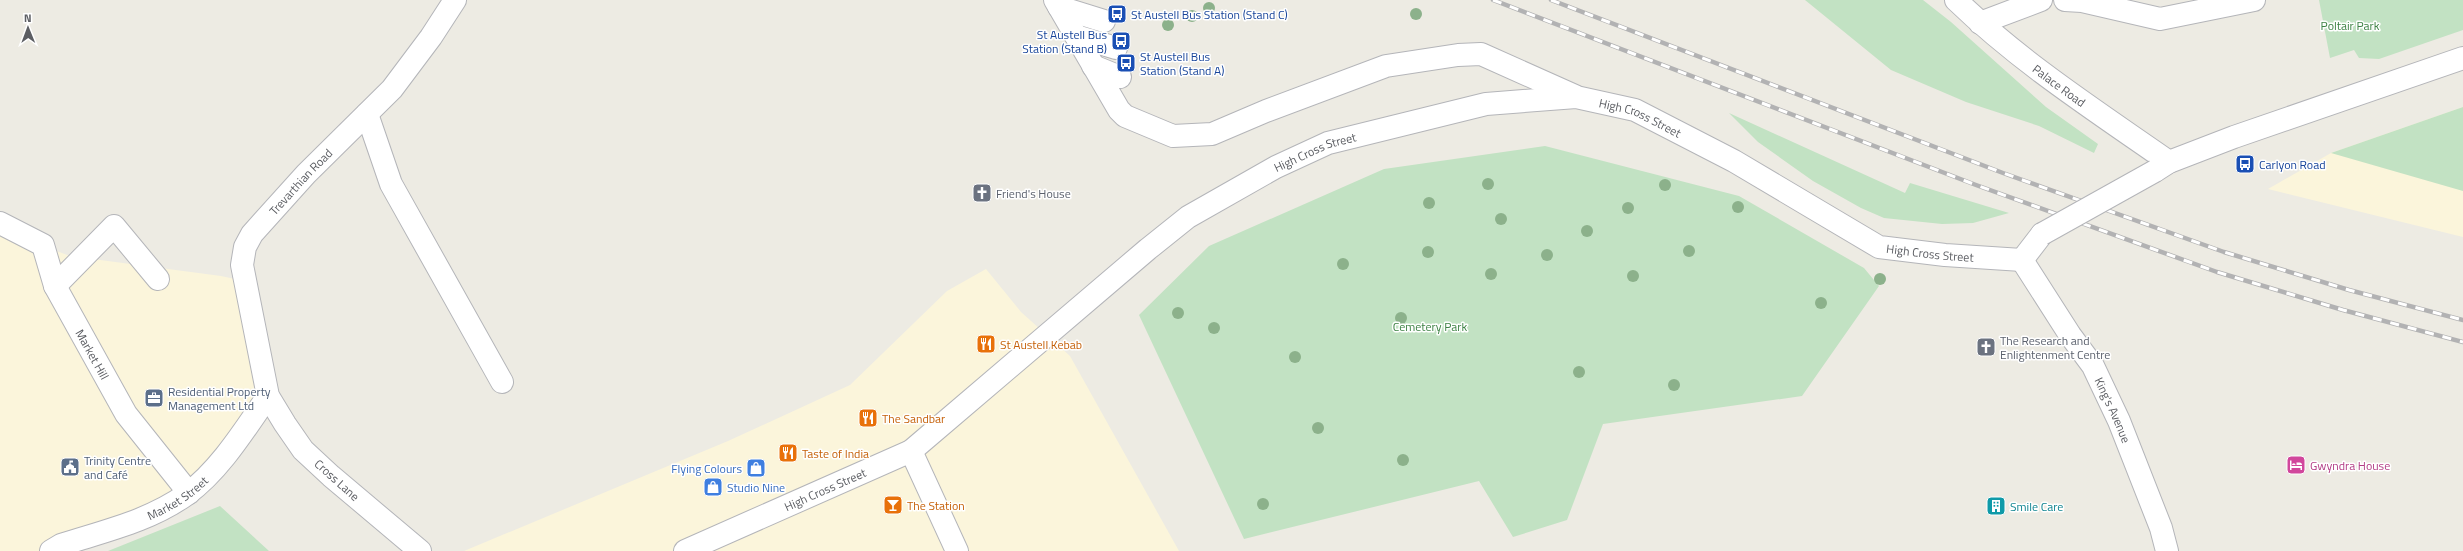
<svg xmlns="http://www.w3.org/2000/svg" width="2463" height="551" font-family="'Titillium Web',sans-serif">
	<rect width="100%" height="100%" fill="#edebe3"/>
	<path fill="#fbf5db" d="M2463 107V237L2268 189 2331 153Z
		M0 230 70 256 221 276 244 281 268 396 189 493 52 551H0Z
		M986 269 1021 312 1070 356 1179 551H464L728 441 850 385 947 291Z"/>
	<path fill="#c2e2c3" d="M1805 0H1923L1951 22 2046 107 2098 144 2094 153 2039 126 1966 102 1891 70Z
		M2319 0H2463V30L2379 59 2359 58 2354 50 2330 58Z
		M2463 107V191L2331 153Z
		M1729 113 1905 193 1910 183 2009 213 1973 223 1942 224 1884 218 1861 208 1813 181 1758 142Z
		M1545 146 1739 196 1864 268 1879 286 1802 396 1603 424 1567 520 1513 537 1479 481 1244 539 1139 315 1209 246 1384 169Z
		M220 506 269 551H108Z"/>
	<g fill="none" stroke-linecap="round" stroke-linejoin="round">
		<defs>
			<g id="minor">
				<path d="M1055 0 1119 110 1125 116 1173 136 1212 134 1266 111 1386 66 1458 55 1481 54 1575 96"/>
				<path id="s1" d="M1956 0C2020 62 2096 111 2169 162"/>
				<path d="M2065 0 2082 1 2160 19 2254 0"/>
				<path d="M1059 7 1104 21"/>
				<path d="M1980 23 2041 0"/>
				<path d="M1076 36 1116 48"/>
				<path d="M1093 66 1120 77"/>
				<path d="M367 114 391 184 502 382"/>
				<path d="M2155 171 2169 162 2234 137 2463 58"/>
				<path id="s2" d="M0 223 43 245 55 286 126 414 189 493"/>
				<path id="s3" d="M2022 260 2070 335 2093 366 2119 421 2161 528 2167 551"/>
				<path d="M2022 260 2042 234"/>
				<path d="M55 286 114 226 158 279"/>
				<path d="M911 451 957 551"/>
				<path id="s4" d="M51 551 61 545C104 531 150 521 187 494 220 470 245 429 268 396"/>
				<path id="s5" d="M420 551 331 476 303 450 285 424 268 396 242 265 245 247 252 234 306 174 392 89 431 37 455 0"/>
				<path id="s6" d="M685 551 911 451 1148 249 1188 217 1276 167 1328 143 1486 104 1576 97 1635 110 1734 161 1879 247 1945 255 2022 260"/>
			</g>
		</defs>
		<use href="#minor" stroke="#b4b5b9" stroke-width="24"/>
		<use href="#minor" stroke="#fff" stroke-width="22"/>
		<defs>
			<path id="rail" d="M1493 0 1976 185 2217 272 2343 310 2463 342
				M1551 0 2003 173 2224 252 2349 290 2463 320"/>
		</defs>
		<use href="#rail" stroke="#b2b2b3" stroke-width="4.5"/>
		<use href="#rail" stroke="#fff" stroke-width="3" stroke-dasharray="9" stroke-linecap="butt"/>
		<defs>
			<path id="minor-bridge" d="M2042 234 2155 171"/>
		</defs>
		<use href="#minor-bridge" stroke="#b4b5b9" stroke-width="24" stroke-linecap="butt"/>
		<use href="#minor-bridge" stroke="#fff" stroke-width="22"/>
	</g>
	<g fill="#8cb18b">
		<circle cx="1209" cy="8" r="6"/>
		<circle cx="1416" cy="14" r="6"/>
		<circle cx="1192" cy="16" r="6"/>
		<circle cx="1168" cy="25" r="6"/>
		<circle cx="1488" cy="184" r="6"/>
		<circle cx="1665" cy="185" r="6"/>
		<circle cx="1429" cy="203" r="6"/>
		<circle cx="1738" cy="207" r="6"/>
		<circle cx="1628" cy="208" r="6"/>
		<circle cx="1501" cy="219" r="6"/>
		<circle cx="1587" cy="231" r="6"/>
		<circle cx="1689" cy="251" r="6"/>
		<circle cx="1428" cy="252" r="6"/>
		<circle cx="1547" cy="255" r="6"/>
		<circle cx="1343" cy="264" r="6"/>
		<circle cx="1491" cy="274" r="6"/>
		<circle cx="1633" cy="276" r="6"/>
		<circle cx="1880" cy="279" r="6"/>
		<circle cx="1821" cy="303" r="6"/>
		<circle cx="1178" cy="313" r="6"/>
		<circle cx="1401" cy="318" r="6"/>
		<circle cx="1214" cy="328" r="6"/>
		<circle cx="1295" cy="357" r="6"/>
		<circle cx="1579" cy="372" r="6"/>
		<circle cx="1674" cy="385" r="6"/>
		<circle cx="1318" cy="428" r="6"/>
		<circle cx="1403" cy="460" r="6"/>
		<circle cx="1263" cy="504" r="6"/>
	</g>
	<defs>
		<symbol id="bus-square" viewBox="-11 -11 22 22"><rect x="-9" y="-9" width="18" height="18" rx="4" fill="#1a4fb4" stroke="#fff"/><path d="M-5-6H5V4H4V6H2V4H-2V6H-4V4H-5ZM-3.5-4V0h7V-4ZM-3.5 1.2v1.5H-2V1.2ZM2 1.2v1.5H3.5V1.2Z" fill="#fff"/></symbol>
		<symbol id="church-square" viewBox="-11 -11 22 22"><rect x="-9" y="-9" width="18" height="18" rx="4" fill="#6b7280" stroke="#fff"/><path d="M-1.2-6h2.4v3.5h3.3v2.4h-3.3V6h-2.4V-.1h-3.3v-2.4h3.3Z" fill="#fff"/></symbol>
		<symbol id="restaurant-square" viewBox="-11 -11 22 22"><rect x="-9" y="-9" width="18" height="18" rx="4" fill="#e8710a" stroke="#fff"/><path d="M-5-6h1v4h1v-4h1v4h1v-4h1v5L-1.5 .5V6h-2V.5L-5-1ZM5-6V6H3V1.5H1.5Q1.5-4 5-6Z" fill="#fff"/></symbol>
		<symbol id="office-square" viewBox="-11 -11 22 22"><rect x="-9" y="-9" width="18" height="18" rx="4" fill="#5c6f8a" stroke="#fff"/><path d="M-6-3h4V-5.5h4V-3h4V5H-6ZM-1-4.5V-3h2v-1.5ZM-6 0V1H6V0Z" fill="#fff"/></symbol>
		<symbol id="hotel-square" viewBox="-11 -11 22 22"><rect x="-9" y="-9" width="18" height="18" rx="4" fill="#d1479c" stroke="#fff"/><path d="M-6-4.5h1.5V1H6V5H4.5V3h-9V5H-6ZM-4 0a1.8 1.8 0 1 1 3.6 0ZM.5 0V-2.5h3Q6-2.5 6 0Z" fill="#fff"/></symbol>
		<symbol id="civic-square" viewBox="-11 -11 22 22"><rect x="-9" y="-9" width="18" height="18" rx="4" fill="#5c6f8a" stroke="#fff"/><path d="M-.6-6.5H3V-4.5H.6V-3L4-1V1h2V6H-6V1h2V-1L-.6-3ZM-1.2 2.5V6h2.4V2.5Z" fill="#fff"/></symbol>
		<symbol id="shop-square" viewBox="-11 -11 22 22"><rect x="-9" y="-9" width="18" height="18" rx="4" fill="#3f7fe0" stroke="#fff"/><path d="M-5-2.5h2.3a2.7 3.5 0 0 1 5.4 0H5L5.5 6h-11ZM-1.5-2.5h3a1.5 2.3 0 0 0-3 0Z" fill="#fff"/></symbol>
		<symbol id="bar-square" viewBox="-11 -11 22 22"><rect x="-9" y="-9" width="18" height="18" rx="4" fill="#e8710a" stroke="#fff"/><path d="M-6-5H6L.8 .8V4.5H3.5V6h-7V4.5H-.8V.8Z" fill="#fff"/></symbol>
		<symbol id="building-square" viewBox="-11 -11 22 22"><rect x="-9" y="-9" width="18" height="18" rx="4" fill="#0f9aa8" stroke="#fff"/><path d="M-4-6H4V6H1V3H-1V6H-4ZM-2.5-4.3h1.7v1.8h-1.7ZM.8-4.3h1.7v1.8H.8ZM-2.5-1h1.7V.8h-1.7ZM.8-1h1.7V.8H.8Z" fill="#fff"/></symbol>
	</defs>
	<g fill-rule="evenodd">
		<use href="#bus-square" x="1106" y="3" width="22" height="22"/>
		<use href="#bus-square" x="1110" y="30" width="22" height="22"/>
		<use href="#bus-square" x="1115" y="52" width="22" height="22"/>
		<use href="#bus-square" x="2234" y="153" width="22" height="22"/>
		<use href="#church-square" x="971" y="182" width="22" height="22"/>
		<use href="#restaurant-square" x="975" y="333" width="22" height="22"/>
		<use href="#church-square" x="1975" y="336" width="22" height="22"/>
		<use href="#office-square" x="143" y="387" width="22" height="22"/>
		<use href="#restaurant-square" x="857" y="407" width="22" height="22"/>
		<use href="#restaurant-square" x="777" y="442" width="22" height="22"/>
		<use href="#hotel-square" x="2285" y="454" width="22" height="22"/>
		<use href="#civic-square" x="59" y="456" width="22" height="22"/>
		<use href="#shop-square" x="745" y="457" width="22" height="22"/>
		<use href="#shop-square" x="702" y="476" width="22" height="22"/>
		<use href="#bar-square" x="882" y="494" width="22" height="22"/>
		<use href="#building-square" x="1985" y="495" width="22" height="22"/>
	</g>
	<g text-anchor="middle" dominant-baseline="central" stroke-width="3" stroke-linejoin="round" paint-order="stroke">
		<g font-size="12" fill="#164399" stroke="#fff" text-anchor="start">
			<text x="1131" y="14">St Austell Bus Station (Stand C)</text>
			<text x="1107" y="34" text-anchor="end">St Austell Bus<tspan x="1107" dy="14">Station (Stand B)</tspan></text>
			<text x="1140" y="56">St Austell Bus<tspan x="1140" dy="14">Station (Stand A)</tspan></text>
			<text x="2259" y="164">Carlyon Road</text>
		</g>
		<g font-size="12" fill="#3c8143" stroke="#fff">
			<text x="2350" y="25">Poltair Park</text>
			<text x="1430" y="326">Cemetery Park</text>
		</g>
		<g font-size="12" fill="#5c5e63" stroke="#fff">
			<text stroke="none"><textPath href="#s1" startOffset="134">Palace Road</textPath></text>
			<text stroke="none"><textPath href="#s6" startOffset="1089">High Cross Street</textPath></text>
			<text stroke="none"><textPath href="#s6" startOffset="753">High Cross Street</textPath></text>
			<text stroke="none"><textPath href="#s5" startOffset="457">Trevarthian Road</textPath></text>
			<text stroke="none"><textPath href="#s6" startOffset="1413">High Cross Street</textPath></text>
			<text stroke="none"><textPath href="#s2" startOffset="169">Market Hill</textPath></text>
			<text stroke="none"><textPath href="#s3" startOffset="176">King's Avenue</textPath></text>
			<text transform="translate(337 480) rotate(42)">Cross Lane</text>
			<text stroke="none"><textPath href="#s6" startOffset="153">High Cross Street</textPath></text>
			<text stroke="none"><textPath href="#s4" startOffset="138">Market Street</textPath></text>
		</g>
		<g font-size="12" fill="#5b616d" stroke="#fff" text-anchor="start">
			<text x="996" y="193">Friend's House</text>
			<text x="2000" y="340">The Research and<tspan x="2000" dy="14">Enlightenment Centre</tspan></text>
		</g>
		<g font-size="12" fill="#c56008" stroke="#fff" text-anchor="start">
			<text x="1000" y="344">St Austell Kebab</text>
			<text x="882" y="418">The Sandbar</text>
			<text x="802" y="453">Taste of India</text>
			<text x="907" y="505">The Station</text>
		</g>
		<g font-size="12" fill="#4e5e75" stroke="#fff" text-anchor="start">
			<text x="168" y="391">Residential Property<tspan x="168" dy="14">Management Ltd</tspan></text>
			<text x="84" y="460">Trinity Centre<tspan x="84" dy="14">and Café</tspan></text>
		</g>
		<g font-size="12" fill="#b23c85" stroke="#fff" text-anchor="start">
			<text x="2310" y="465">Gwyndra House</text>
		</g>
		<g font-size="12" fill="#366cbe" stroke="#fff" text-anchor="end">
			<text x="742" y="468">Flying Colours</text>
			<text x="727" y="487" text-anchor="start">Studio Nine</text>
		</g>
		<g font-size="12" fill="#0d838f" stroke="#fff" text-anchor="start">
			<text x="2010" y="506">Smile Care</text>
		</g>
	</g>
	<g transform="translate(28 28) rotate(359)" stroke="#ffffff" stroke-width="3" paint-order="stroke">
	<path d="M0-3L7 15L0 10L-7 15Z" fill="#5c5e63"/>
	<text y="-6" font-size="11" font-weight="bold" text-anchor="middle" fill="#5c5e63">N</text>
	</g>
</svg>
